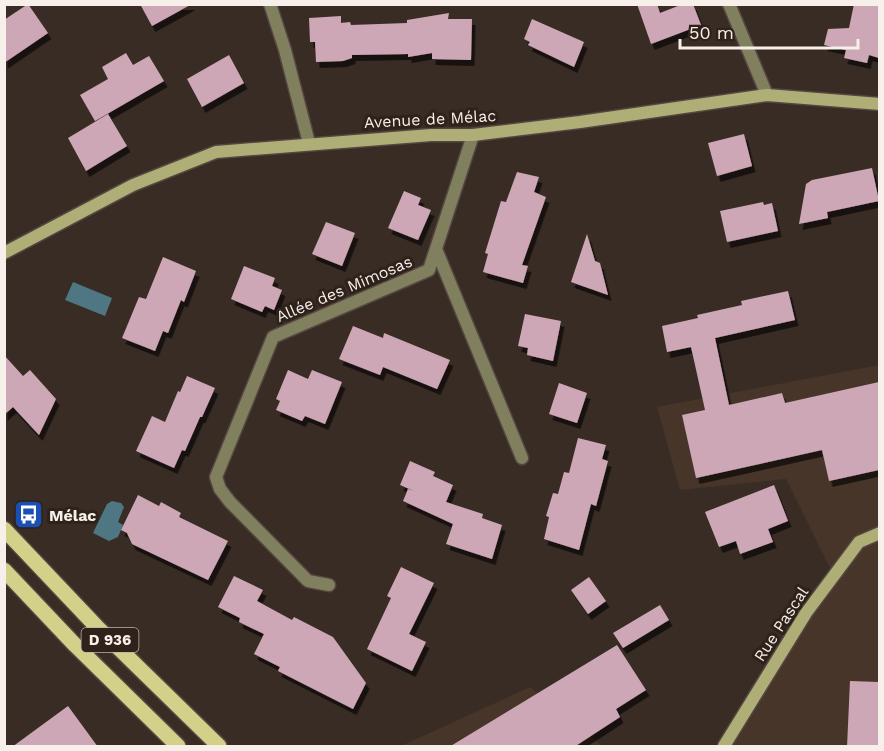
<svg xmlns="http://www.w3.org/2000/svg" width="884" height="751" font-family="'Work Sans',sans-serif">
	<defs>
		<filter id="shadow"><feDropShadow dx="3.5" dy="6" stdDeviation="0" flood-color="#0009"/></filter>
	</defs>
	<rect width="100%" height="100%" fill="#392c25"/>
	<path fill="#473529" d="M879 365V746H724L834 576 786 479 680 490 657 407Z
		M530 687 602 746H401Z"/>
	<path fill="#4e7783" d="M73 282 112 298 105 316 65 300Z
		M112 501 121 503 124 507 118 522 123 525 118 537 109 541 93 533 107 504Z"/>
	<path fill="#cda7b6" filter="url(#shadow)" d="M28 4 48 33 4 63V20Z
		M140 4H192L152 26Z
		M637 4H657L660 13 683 4H693L701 25 651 44Z
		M854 4H879V58L869 55 867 63 844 58 846 50 824 45 828 29 849 28Z
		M449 13 448 19H472L471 60 432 59V53L408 57V54L352 55V58L343 61 316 62 315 42H310L309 18 341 16V23L350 22 351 25 407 23V20Z
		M532 19 584 42 574 67 528 45 530 42 524 39Z
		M126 53 133 65 149 56 164 81 95 121 80 95 108 79 102 67Z
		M229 55 244 83 202 107 187 79Z
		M108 114 127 146 86 171 68 138Z
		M744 134 752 166 717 176 708 143Z
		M872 168 879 201 827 212 828 218 799 224 806 184 812 180Z
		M517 172 539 177 534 192 546 197 522 265 528 266 523 283 483 272 488 254 485 253 501 201 506 202Z
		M404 191 421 198 418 205 431 210 418 240 388 228Z
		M763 202 764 205 772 203 778 231 727 242 720 211Z
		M326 222 355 233 342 266 312 254Z
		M587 234 595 261 600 263 608 295 571 282Z
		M163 257 196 271 184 302 181 300 168 333 163 331 155 351 122 338 139 297 146 299Z
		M244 266 275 278 272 286 282 290 274 310 265 306 262 312 231 299Z
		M788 291 795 320 715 338 729 405 782 393 785 403 879 382V470L829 481 822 450 696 478 682 415 705 410 691 347 667 352 662 326 698 318 697 315 742 305 741 301Z
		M525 314 561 321 553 361 527 355 528 348 518 346Z
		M353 326 383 338 384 333 450 360 437 389 383 367 380 375 339 359Z
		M4 355 23 376 30 370 56 399 39 435 13 407 4 415Z
		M288 370 308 379 312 370 342 382 325 424 305 416 302 421 276 410 280 401 276 399Z
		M187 376 215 388 202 417H200L185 451 182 450 174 468 136 451 152 416 165 422 178 391 180 392Z
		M559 383 587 393 577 423 549 414Z
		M578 438 606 445 602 459 608 461 596 506 591 504 579 550 544 539 549 517 546 516 553 493 558 494 564 472 569 473Z
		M410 461 435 472 433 476 453 485 446 502 483 514 482 518 502 525 492 559 446 544 453 524 403 501 408 489 414 491 400 485Z
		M774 485 788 521 768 529 773 542 740 554 736 541 719 547 705 512Z
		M138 495 159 506 161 502 181 513 179 517 228 541 208 580 132 544 127 533 121 530Z
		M401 567 434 583 409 634 426 642 412 671 367 649 391 598 387 596Z
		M234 576 263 590 257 601 292 620 294 617 333 637 366 683 353 709 278 671 280 667 254 654 264 634 239 622 240 618 218 607Z
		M589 577 606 601 588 614 571 590Z
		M660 605 669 620 623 648 613 633Z
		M617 645 646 690 616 709 620 717 574 747H449Z
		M850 681 879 682V747H847Z
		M68 706 98 747H12Z"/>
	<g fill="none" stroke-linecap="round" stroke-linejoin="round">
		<defs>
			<path id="street" d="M270 4 285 50 309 143
				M729 4 767 95
				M436 249 522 458
				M329 585 308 581 230 502 220 489 216 477 273 337 429 270 473 135"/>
			<path id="secondary" d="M4 253 133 185 216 152 431 135H473L580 122 767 95 880 104
				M724 746 806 613 859 542 880 533"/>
			<path id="primary" d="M4 529 96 626 219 746
				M4 570 75 645 178 746"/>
		</defs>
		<use href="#street" stroke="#544741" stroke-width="15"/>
		<use href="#secondary" stroke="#544741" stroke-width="15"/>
		<use href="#primary" stroke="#544741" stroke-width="18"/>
		<use href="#street" stroke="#81805e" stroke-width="12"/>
		<use href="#secondary" stroke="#afae77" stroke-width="12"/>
		<use href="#primary" stroke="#d3d189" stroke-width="15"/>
	</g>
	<defs>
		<symbol id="bus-square" viewBox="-11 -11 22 22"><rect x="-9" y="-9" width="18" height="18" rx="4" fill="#1a4fb4" stroke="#2e221b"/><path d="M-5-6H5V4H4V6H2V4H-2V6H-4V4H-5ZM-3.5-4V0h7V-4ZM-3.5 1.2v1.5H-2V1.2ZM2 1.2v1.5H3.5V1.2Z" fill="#fff"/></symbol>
	</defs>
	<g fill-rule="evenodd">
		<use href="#bus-square" x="12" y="498" width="33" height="33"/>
	</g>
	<g text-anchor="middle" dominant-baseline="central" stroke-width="6" stroke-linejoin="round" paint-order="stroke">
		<rect fill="#2e221b" stroke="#bbb2ac" stroke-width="1.5" x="81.5" y="628" width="57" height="24" rx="4.5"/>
		<g font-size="15" font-weight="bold" fill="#f7efea">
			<text x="110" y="640">D 936</text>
		</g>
		<g font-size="16" fill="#f7efea" stroke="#2e221b">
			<text transform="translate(430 119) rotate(-3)">Avenue de Mélac</text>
			<text transform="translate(344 289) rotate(-23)">Allée des Mimosas</text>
			<text transform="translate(781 624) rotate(-57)">Rue Pascal</text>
		</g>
		<g font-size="16" font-weight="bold" fill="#f7efea" stroke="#2e221b" text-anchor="start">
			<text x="49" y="515">Mélac</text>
		</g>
	</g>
	<rect width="884" height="751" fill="none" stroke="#f7efea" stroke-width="12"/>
	<path d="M680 39v9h178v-9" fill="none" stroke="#f7efea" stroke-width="3"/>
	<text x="689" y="39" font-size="18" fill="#f7efea" stroke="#2e221b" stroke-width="4.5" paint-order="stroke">50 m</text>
</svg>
